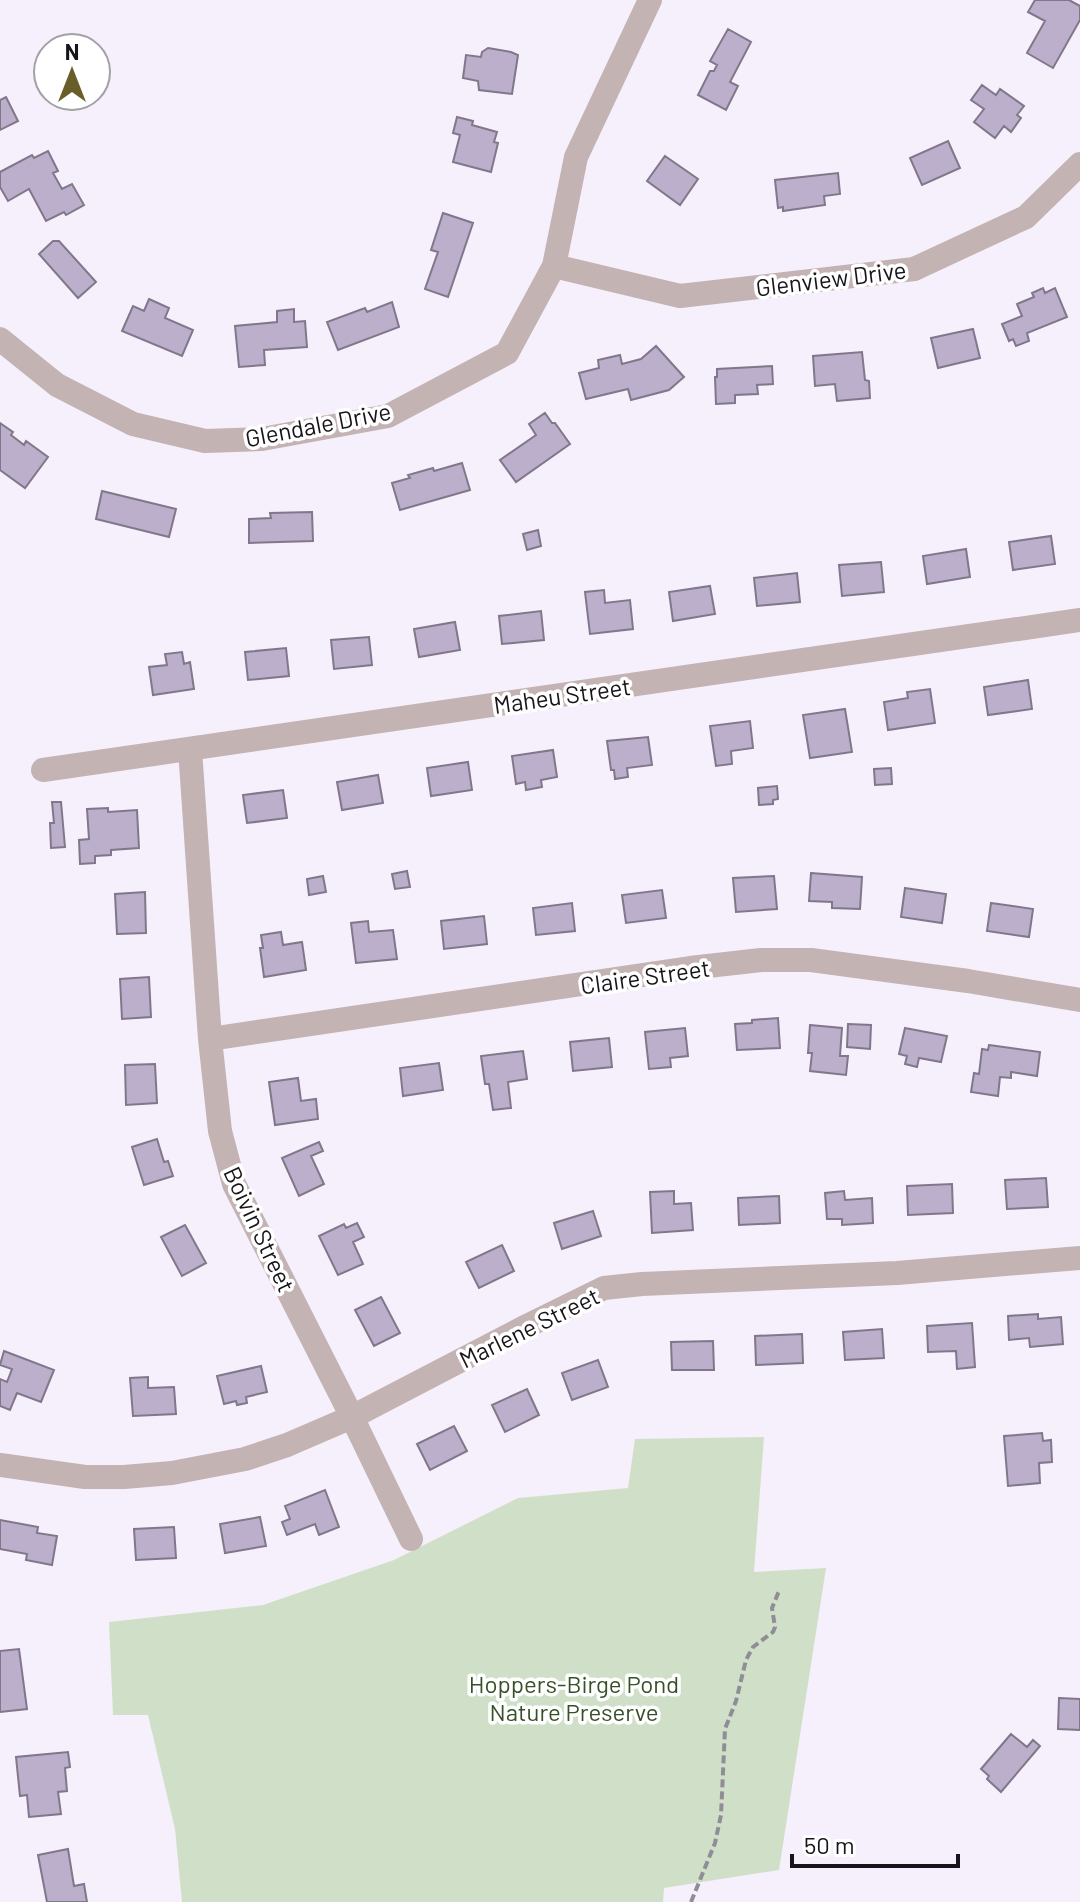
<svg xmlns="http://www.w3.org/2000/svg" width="1080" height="1902" font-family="Barlow,sans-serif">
	<rect width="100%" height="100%" fill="#f5f0fc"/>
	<path fill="#d0e0c8" d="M764 1437 754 1572 826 1568 779 1870 664 1888 663 1902H182L175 1829 148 1715H113L109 1622 263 1605 394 1560 518 1498 628 1488 635 1439Z"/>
	<path fill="#bbafcb" stroke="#80788a" stroke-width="2" d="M1035 0H1069L1080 6V20L1053 68 1027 53 1045 21 1028 12Z
		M728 29 751 42 730 82 738 86 726 110 698 95 710 71H714L717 65 710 61Z
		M488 48 511 52 518 55 512 94 479 90 478 81 463 78 466 55 481 57 482 52Z
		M982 85 996 95 1000 89 1024 106 1017 115 1021 118 1011 132 1004 126 995 138 974 122 984 109 971 100Z
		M6 97 18 121 0 130V100Z
		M457 117 473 121 472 125 497 132 494 142 498 143 491 172 453 162 460 135 453 133Z
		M948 141 960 168 922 185 910 158Z
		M48 151 58 171 53 173 62 189 72 184 84 205 66 215 64 212 46 221 29 189 8 201 0 187V172L32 155 34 158Z
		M665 156 698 179 680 205 647 181Z
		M838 173 840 194 824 196 825 205 783 211V207L778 208 775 180Z
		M443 213 473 223 448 297 425 289 438 252 431 250Z
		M53 241H59L96 282 78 298 39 254Z
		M1043 288 1045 293 1055 288 1067 317 1027 333 1029 341 1016 346 1013 339 1009 341 1002 324 1022 316 1017 304 1034 297 1032 293Z
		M149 299 169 308 165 318 193 330 182 356 122 331 133 306 144 311Z
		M392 302 399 327 338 350 327 322 365 308 367 312Z
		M294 309V322L305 321 307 347 264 350 265 365 239 367 235 326 277 322V311Z
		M973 329 980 358 938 368 931 338Z
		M656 346 684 377 669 390 631 400 628 389 586 399 579 373 599 368 598 360 620 355 622 364 641 359Z
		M862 352 865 380 869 381 870 398 837 401 835 384 815 386 813 356Z
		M772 366 773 384 757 385 758 394 735 395V403L716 404 715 377H717V369Z
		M545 413 552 423H555L570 444 516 482 500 460 536 435 529 424Z
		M0 423 13 432 11 435 24 445 26 441 48 457 25 488 0 470Z
		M462 463 470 490 400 510 392 483 410 478 408 475 433 468 434 471Z
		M102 491 176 509 169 537 96 519Z
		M312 512 313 541 249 543V519L271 518 270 513Z
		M538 530 541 546 527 550 523 534Z
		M1051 536 1055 564 1013 570 1009 542Z
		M966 549 970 577 927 584 923 556Z
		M881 562 884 592 842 596 839 565Z
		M797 573 800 602 757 606 754 578Z
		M710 586 715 614 673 621 669 592Z
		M604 590 605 603 630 600 633 629 590 634 585 592Z
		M541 611 544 640 502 644 499 616Z
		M455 622 460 650 419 657 414 629Z
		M369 637 372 665 334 669 331 640Z
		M286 648 289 676 248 680 245 652Z
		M182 652 184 664 190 662 194 689 153 695 149 667 167 665 165 654Z
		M1028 680 1032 709 988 715 984 687Z
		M930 689 935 723 888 730 884 702 908 698 907 692Z
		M845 709 852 752 810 758 803 715Z
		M750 721 753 748 731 751 732 764 716 766 710 726Z
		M648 737 652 765 627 768 628 777 615 779 614 770H611L607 741Z
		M553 750 557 777 541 780 542 787 526 790 525 782 516 784 512 756Z
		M468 762 472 790 431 796 427 768Z
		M891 768 892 784 875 785 874 769Z
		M378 775 383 803 342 810 337 782Z
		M777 786 778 799 773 800V804L759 805 758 788Z
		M283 790 287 818 247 823 243 795Z
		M52 802H61L65 847 51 848 50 823H54Z
		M108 808V812L137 810 139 848 111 850V855L95 856V863L80 864 79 840 89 839 87 809Z
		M407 871 410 887 395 889 392 874Z
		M811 873 862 877 860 909 832 908V902L809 901Z
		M323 876 326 892 309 895 307 879Z
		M774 876 777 909 736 912 733 878Z
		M905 888 946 894 942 923 901 917Z
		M662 890 666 918 626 923 622 895Z
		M145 892 146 933 117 934 115 894Z
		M572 903 575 931 536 935 533 908Z
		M991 903 1033 909 1029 937 987 931Z
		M484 916 487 944 444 949 441 921Z
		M368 921 369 932 393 930 397 959 356 963 351 923Z
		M281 932 283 945 302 942 306 970 264 977 260 948H263L261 935Z
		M149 977 151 1017 122 1019 120 979Z
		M778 1018 780 1048 737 1050 735 1024 752 1023V1020Z
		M848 1024 871 1025 870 1049 847 1047Z
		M810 1025 842 1028 840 1056H848L846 1075 810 1071 812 1053H808Z
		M685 1028 688 1056 670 1058 671 1067 649 1069 645 1032Z
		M905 1028 947 1036 941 1062 919 1058 917 1067 905 1064 907 1056 899 1054Z
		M609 1038 612 1067 573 1071 570 1042Z
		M989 1045 1040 1052 1037 1076 1011 1072V1078L1000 1077 998 1096 971 1092 974 1073 979 1074 982 1049 988 1050Z
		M523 1051 527 1079 508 1082 511 1108 493 1110 489 1084H485L481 1056Z
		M439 1063 443 1090 403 1096 400 1068Z
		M155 1064 157 1103 126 1105 125 1065Z
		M298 1078 301 1101 316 1099 318 1119 275 1125 269 1082Z
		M157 1139 164 1162 168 1161 173 1176 144 1185 132 1147Z
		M319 1142 323 1151 311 1156 324 1184 299 1196 282 1158Z
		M1046 1178 1048 1207 1007 1209 1005 1180Z
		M952 1184 953 1213 908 1215 907 1186Z
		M674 1191V1204L691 1203 693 1230 652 1233 650 1192Z
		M844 1191 845 1200 872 1198 873 1223 842 1225V1219H827L825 1193Z
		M779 1196 780 1223 739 1225 738 1198Z
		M593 1211 601 1236 562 1249 554 1223Z
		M357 1223 364 1237 353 1242 363 1264 338 1275 319 1236 344 1224 346 1228Z
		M185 1225 206 1263 182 1276 161 1237Z
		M502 1245 514 1271 479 1288 466 1262Z
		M381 1297 400 1333 374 1346 355 1310Z
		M1038 1314V1319L1061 1317 1063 1344 1030 1347 1029 1338 1009 1340 1008 1316Z
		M972 1323 975 1367 957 1369 956 1351 928 1352 927 1326Z
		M882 1329 884 1358 845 1360 843 1332Z
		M802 1334 803 1363 756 1365 755 1336Z
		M713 1341 714 1370H672L671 1342Z
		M4 1351 54 1370 41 1402 17 1393 10 1410 0 1406V1379L7 1382 12 1369 0 1365Z
		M598 1360 608 1387 572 1400 562 1373Z
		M261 1366 267 1392 246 1397 247 1403 237 1405 236 1401 224 1404 217 1376Z
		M148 1377V1388L174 1387 176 1414 133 1416 130 1378Z
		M527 1389 539 1415 505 1432 492 1405Z
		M454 1426 467 1451 430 1470 417 1444Z
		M1042 1433 1043 1441 1051 1440 1052 1462 1039 1463 1040 1483 1008 1486 1004 1436Z
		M325 1490 339 1527 319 1535 315 1524 287 1535 282 1522 290 1519 285 1506Z
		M260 1517 266 1546 225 1553 220 1524Z
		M0 1520 38 1527 37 1533 57 1536 52 1565 26 1560 27 1554 0 1549Z
		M174 1527 176 1558 136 1560 134 1529Z
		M19 1649 27 1709 0 1712V1651Z
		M1059 1698 1080 1699V1730L1058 1729Z
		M1011 1734 1027 1747 1033 1740 1040 1746 1001 1792 987 1779 989 1776 981 1769Z
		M68 1752 70 1767 65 1768 67 1791 58 1792 61 1814 29 1817 27 1795 20 1796 16 1757Z
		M68 1849 74 1886 84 1884 87 1902H47L38 1855Z"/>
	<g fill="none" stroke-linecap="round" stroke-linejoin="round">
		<path stroke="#918d96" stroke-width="4" stroke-dasharray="8 4" stroke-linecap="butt" d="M691 1902 715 1843 721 1815 725 1729 736 1701 746 1660 753 1647 773 1632 775 1627 772 1608 779 1591"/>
		<path stroke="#c3b3b2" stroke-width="24" d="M554 266 680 296 914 269 1026 217 1080 164
			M0 339 57 385 133 424 205 441 262 439 388 416 507 353 554 266 576 157 650 0
			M190 749 210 1039 220 1131 234 1184 352 1417 411 1539
			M43 770 1080 620
			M210 1039 690 968 761 960H811L968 981 1080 1000
			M0 1465 85 1477H124L172 1473 245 1459 287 1445 352 1417 525 1327 604 1288 642 1284 897 1273 1080 1258"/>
	</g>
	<g text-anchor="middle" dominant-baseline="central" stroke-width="7" stroke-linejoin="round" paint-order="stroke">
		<g font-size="24" fill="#17141a" stroke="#fff">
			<text transform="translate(831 278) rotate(-7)">Glenview Drive</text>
			<text transform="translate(318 424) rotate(-11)">Glendale Drive</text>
			<text transform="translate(562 695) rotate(-8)">Maheu Street</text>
			<text transform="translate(645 976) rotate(-8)">Claire Street</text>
			<text transform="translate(260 1229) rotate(65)">Boivin Street</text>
			<text transform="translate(529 1327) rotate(-26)">Marlene Street</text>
		</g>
		<g font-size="24" fill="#365027" stroke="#fff">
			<text x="574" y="1683">Hoppers-Birge Pond<tspan x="574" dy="28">Nature Preserve</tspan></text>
		</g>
	</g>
	<g transform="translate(72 72)"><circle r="38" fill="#ffffff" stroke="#a2a1a3" stroke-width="2"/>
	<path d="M0-6L14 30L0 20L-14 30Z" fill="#695d2a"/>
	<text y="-12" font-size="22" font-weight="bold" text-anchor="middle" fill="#17141a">N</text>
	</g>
	<path d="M792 1854v12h166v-12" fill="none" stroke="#17141a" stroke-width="4"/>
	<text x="804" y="1854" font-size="24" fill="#17141a" stroke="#ffffff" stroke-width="6" paint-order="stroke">50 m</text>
</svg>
